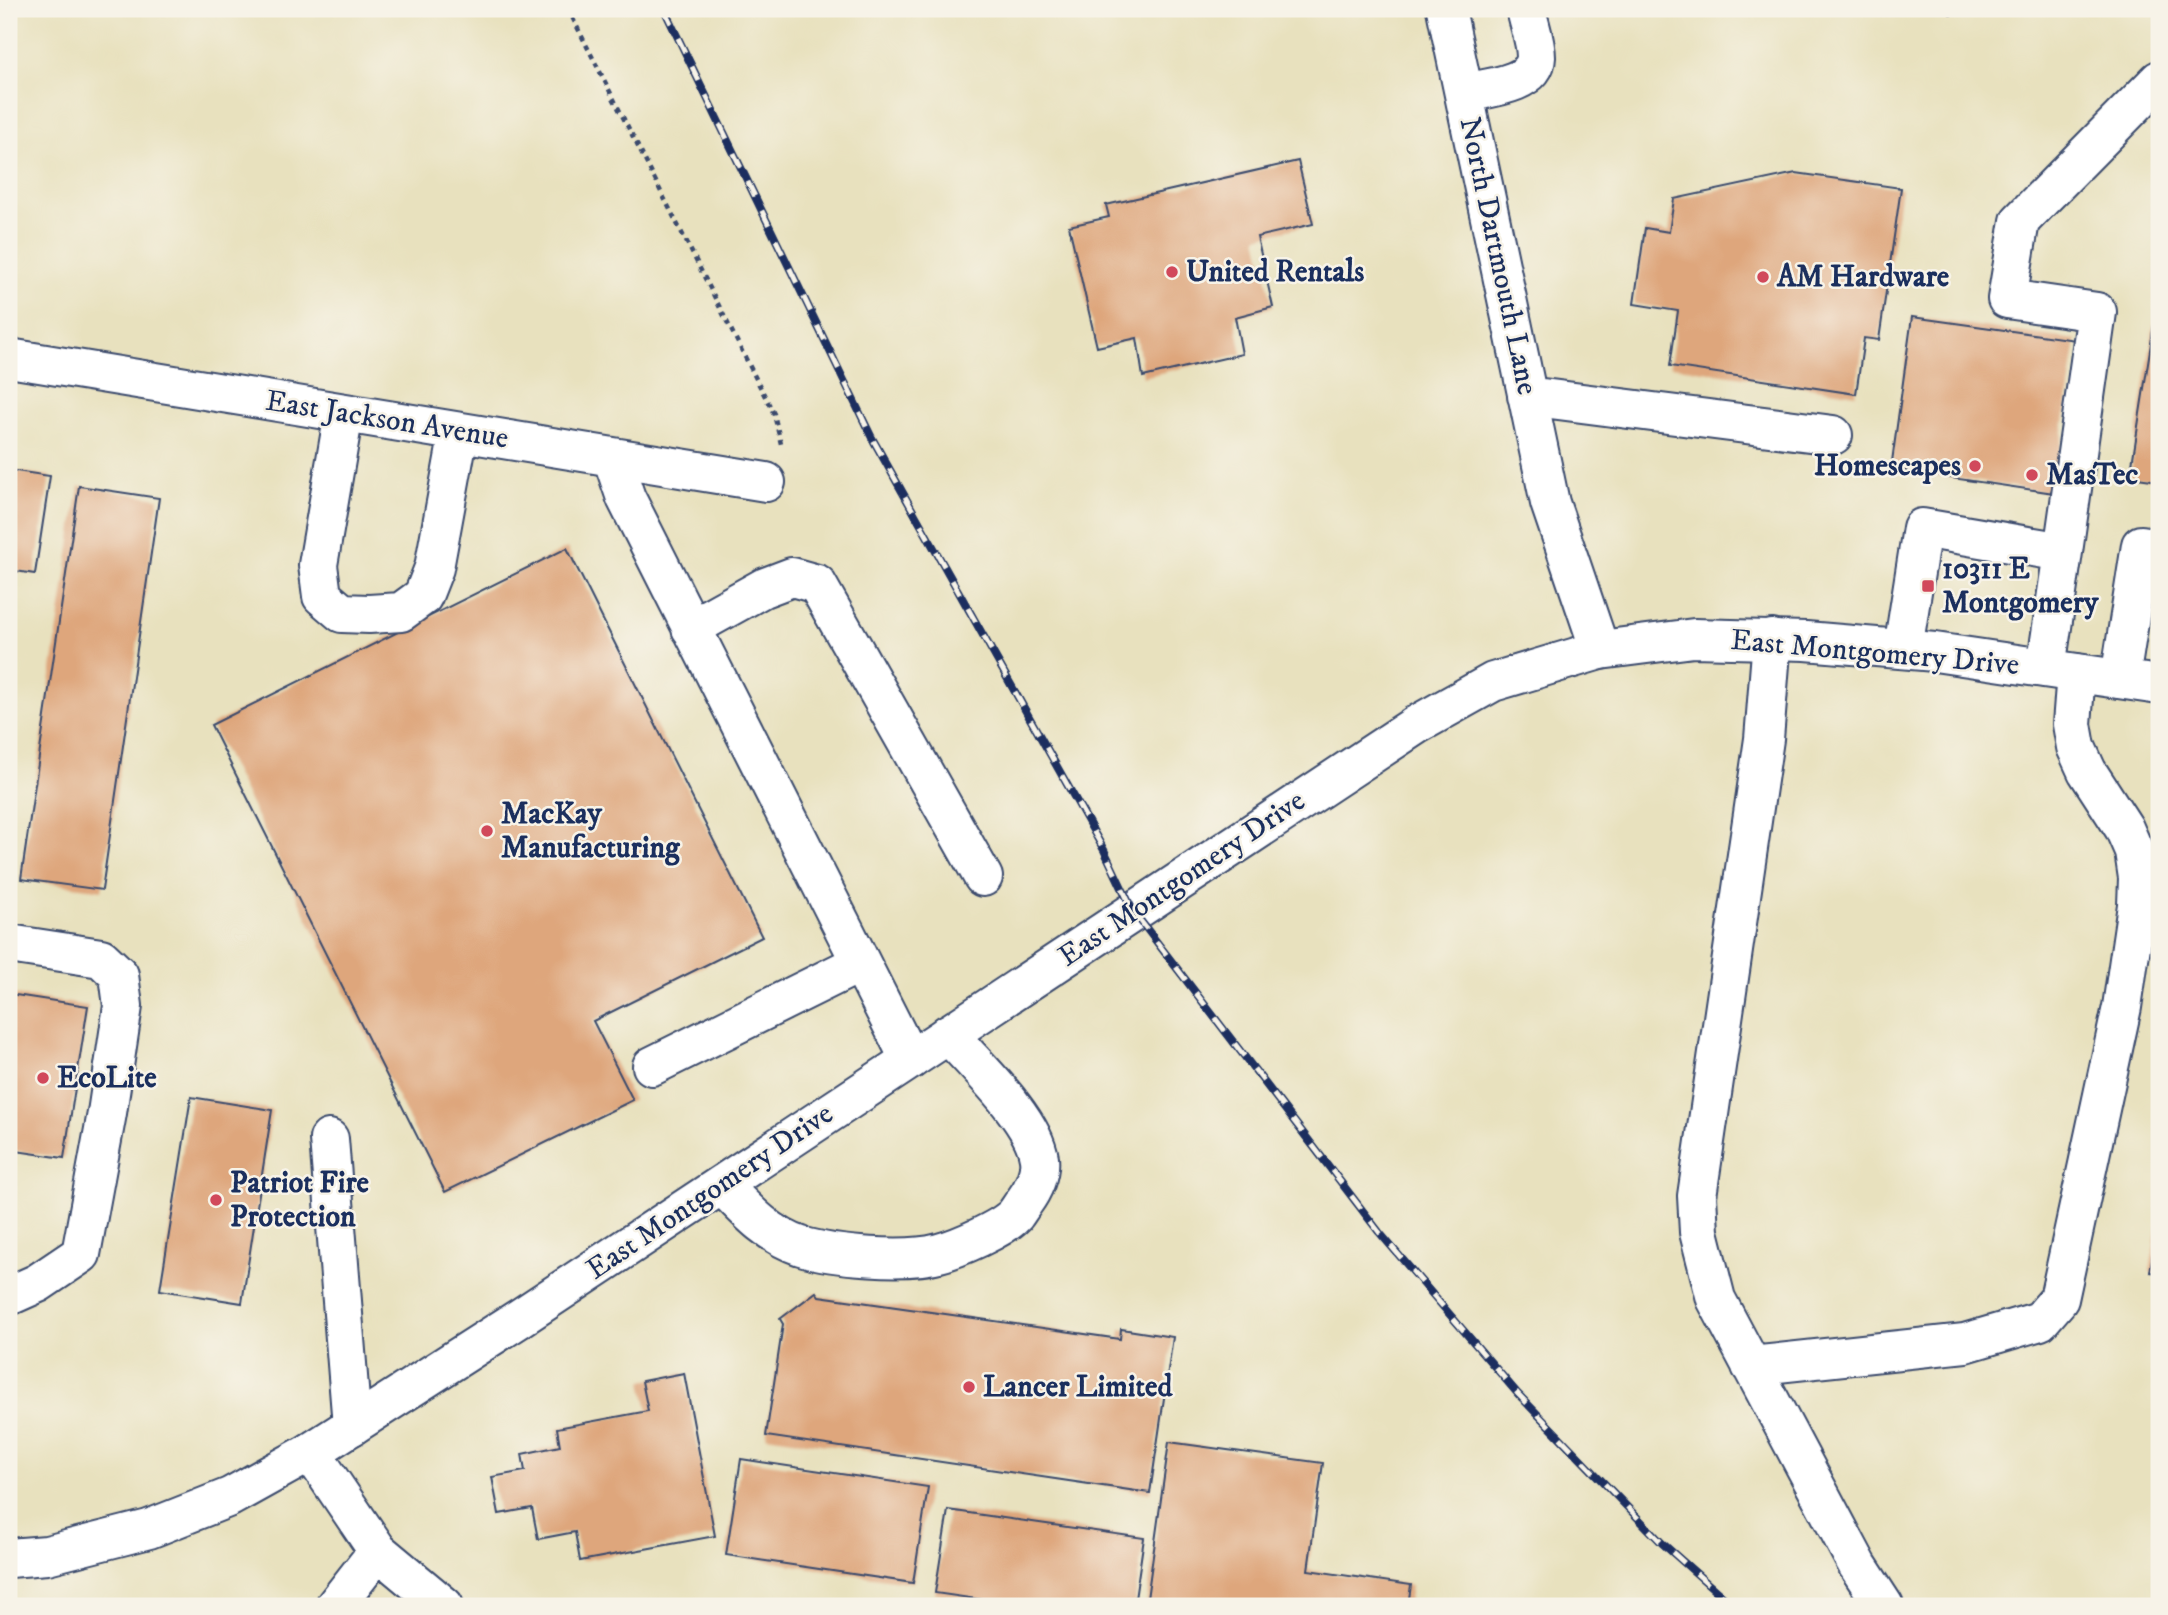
<svg xmlns="http://www.w3.org/2000/svg" width="2168" height="1615" font-family="'IM FELL DW Pica',serif">
	<rect width="100%" height="100%" fill="#f7f3e8"/>
	<filter id="ink" filterUnits="userSpaceOnUse"><feTurbulence type="fractalNoise" baseFrequency=".0143" numOctaves="2"/><feDisplacementMap in="SourceGraphic" scale="14" xChannelSelector="R" yChannelSelector="G"/><feConvolveMatrix kernelMatrix="1 2 1 2 8 2 1 2 1" color-interpolation-filters="sRGB"/></filter>
	<filter id="wash" filterUnits="userSpaceOnUse"><feTurbulence type="fractalNoise" baseFrequency=".00686" numOctaves="4" result="noise"/><feDisplacementMap in="SourceGraphic" scale="28" xChannelSelector="R" yChannelSelector="G"/><feGaussianBlur stdDeviation="1.57" result="paint"/><feColorMatrix in="noise" values="0 0 0 0 0 0 0 0 0 0 0 0 0 0 0 0 0 1.4 0 .05"/><feComposite in="paint" operator="in"/></filter>
	<g filter="url(#wash)">
		<rect width="100%" height="100%" fill="#e8e1be"/>
		<g id="blocks">
			<path fill="#dea67c" d="M1949 9H1986V11L1950 14Z
				M1298 161 1313 224 1257 237 1273 307 1235 317 1242 354 1143 377 1137 338 1097 347 1069 226 1109 217 1106 205Z
				M1796 173 1901 188 1879 340 1864 338 1856 394 1670 366 1678 311 1634 304 1645 228 1669 232 1674 199Z
				M2158 299H2159V481L2130 477Z
				M1912 317 2076 340 2054 493 1891 469Z
				M9 470 50 476 35 574 9 570Z
				M79 486 159 498 102 890 21 879Z
				M567 548 762 937 593 1021 633 1100 445 1192 211 725Z
				M9 994 88 1006 64 1158 9 1150Z
				M191 1097 272 1110 242 1303 160 1290Z
				M2158 1220H2159V1273L2150 1272Z
				M816 1292 819 1296 1120 1339 1121 1329 1173 1337 1150 1493 766 1436 783 1324 780 1319Z
				M684 1373 715 1536 580 1561 575 1532 538 1539 532 1508 499 1514 492 1477 525 1471 522 1454 560 1446 557 1428 648 1411 642 1381Z
				M1169 1442 1323 1463 1308 1570 1411 1585 1408 1606H1146Z
				M741 1459 928 1487 913 1583 726 1555Z
				M948 1510 1144 1538 1134 1606H1025L935 1593Z"/>
		</g>
	</g>
	<g filter="url(#ink)">
		<use href="#blocks" fill-opacity="0" stroke="#3a4a6c" stroke-width="2"/>
		<g fill="none" stroke-linecap="round" stroke-linejoin="round">
			<defs>
				<path id="minor" d="M1446 9 1550 503 1600 650
					M1464 93C1486 88 1535 85 1536 57 1536 42 1529 24 1526 9
					M9 358 766 482
					M1527 396 1833 435
					M344 413 318 565 322 596 342 613 369 614 401 612 423 596 434 568 459 432
					M612 457 626 498 910 1060
					M2063 552 2097 312 2007 299 2020 221 2159 80
					M691 628 763 588 792 577 817 584 983 877
					M1772 639 1764 739 1697 1196 1699 1232 1716 1299 1858 1566 1884 1606
					M1903 649 1922 528 2063 552 2046 668
					M2120 679 2141 545 2159 548
					M9 944 101 958 119 975 123 1006 107 1113 81 1254 38 1283 9 1296
					M652 1066 860 963
					M329 1139 352 1426
					M722 1185C746 1210 768 1235 801 1246 834 1256 906 1262 939 1253 958 1248 1002 1229 1015 1215 1018 1211 1021 1206 1024 1202 1033 1190 1041 1173 1039 1158 1033 1118 975 1065 948 1034
					M1751 1366 1965 1343 2040 1321 2059 1299 2122 1007 2137 905 2138 878 2134 851 2124 828 2087 771 2076 747 2072 724 2076 673
					M311 1452 378 1551 444 1606
					M335 1606 378 1551"/>
				<path id="major" d="M9 1558 47 1555 149 1529 230 1497 311 1452 520 1318 1416 725 1493 682 1600 650 1694 638 1806 641 1935 652 2159 685"/>
			</defs>
			<use href="#minor" stroke="#3a4a6c" stroke-width="42"/>
			<use href="#major" stroke="#3a4a6c" stroke-width="42"/>
			<path stroke="#3a4a6c" stroke-width="4.5" stroke-dasharray="5 5" stroke-linecap="butt" d="M568 9 774 414 781 444"/>
			<use href="#minor" stroke="#fff" stroke-width="38"/>
			<use href="#major" stroke="#fff" stroke-width="38"/>
			<defs>
				<path id="rail" d="M664 9 872 438 1104 850 1133 911 1379 1232 1518 1394 1662 1543 1733 1606"/>
			</defs>
			<use href="#rail" stroke="#1b2f5e" stroke-width="8"/>
			<use href="#rail" stroke="#f7f3e8" stroke-width="5" stroke-dasharray="16" stroke-linecap="butt"/>
		</g>
	</g>
	<g fill="#d1495b" stroke="#f7f3e8" stroke-width="2.5">
		<circle cx="1172" cy="272" r="7"/>
		<circle cx="1763" cy="277" r="7"/>
		<circle cx="1975" cy="466" r="7"/>
		<circle cx="2032" cy="475" r="7"/>
		<rect x="1921" y="579" width="14" height="14" rx="3.5"/>
		<circle cx="487" cy="831" r="7"/>
		<circle cx="43" cy="1078" r="7"/>
		<circle cx="216" cy="1200" r="7"/>
		<circle cx="969" cy="1387" r="7"/>
	</g>
	<g text-anchor="middle" dominant-baseline="central" stroke-width="5" stroke-linejoin="round" paint-order="stroke">
		<g font-size="30" fill="#1b2f5e" stroke="#f7f3e8">
			<text transform="translate(1498 256) rotate(78)">North Dartmouth Lane</text>
			<text transform="translate(387 420) rotate(9)">East Jackson Avenue</text>
			<text transform="translate(1875 653) rotate(5)">East Montgomery Drive</text>
			<text transform="translate(1182 879) rotate(-34)">East Montgomery Drive</text>
			<text transform="translate(710 1192) rotate(-34)">East Montgomery Drive</text>
		</g>
		<g font-size="30" font-weight="bold" fill="#1b2f5e" stroke="#f7f3e8" text-anchor="start">
			<text x="1186" y="272">United Rentals</text>
			<text x="1777" y="277">AM Hardware</text>
			<text x="1961" y="466" text-anchor="end">Homescapes</text>
			<text x="2046" y="475">MasTec</text>
			<text x="1942" y="569">10311 E<tspan x="1942" dy="34">Montgomery</tspan></text>
			<text x="501" y="814">MacKay<tspan x="501" dy="34">Manufacturing</tspan></text>
			<text x="57" y="1078">EcoLite</text>
			<text x="230" y="1183">Patriot Fire<tspan x="230" dy="34">Protection</tspan></text>
			<text x="983" y="1387">Lancer Limited</text>
		</g>
	</g>
	<rect width="2168" height="1615" fill="none" stroke="#f7f3e8" stroke-width="35"/>
</svg>
